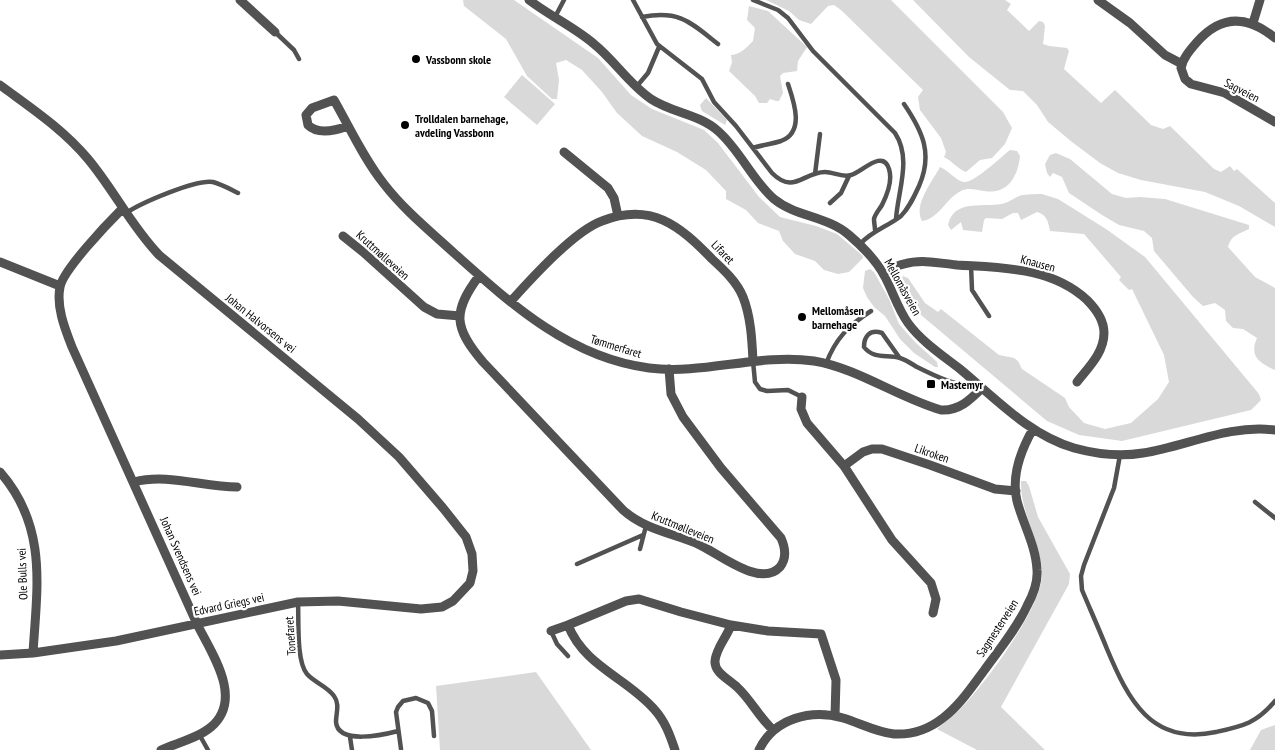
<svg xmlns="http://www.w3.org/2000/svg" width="1275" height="750" font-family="'PT Sans Narrow',sans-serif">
	<rect width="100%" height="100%" fill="#fff"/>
	<path fill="#d9d9d9" d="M463 0H514L598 58 631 95 652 109 704 130 718 143 759 197 780 217 816 226 837 234 863 256V258L849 272 838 274 824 270 815 261 795 254 783 241 779 231 758 223 746 210 726 199V191L706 170 677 152 642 136 617 113 602 92 582 70 566 60 556 63 559 80 557 99H552L527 76 506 39 464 6Z
		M766 0H891L1003 112 1012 128 1005 144 992 158 980 160 966 172C958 169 952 161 944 157L946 152 941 138 920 110 918 97 923 90 841 10 834 5 828 6 811 24 799 20 789 11Z
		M913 0H1005L1011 4 1007 10 1029 31 1039 21 1043 22 1045 26 1043 44 1049 46 1067 48 1069 51 1064 69 1101 103 1115 90 1151 125 1163 129 1170 126 1214 169 1221 172 1230 166 1234 171 1237 169 1275 203V227L1239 206 1205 192 1141 180 1118 173 1100 163 1072 142 1048 122 1037 105 1023 91 1010 90 969 57Z
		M749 6 768 11 807 47 798 61 797 71 783 73 780 76 783 93 779 101H776L770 99 767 103H759L755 96 729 71 732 62 731 55C741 54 746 48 753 41L755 28 747 20Z
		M522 75 555 104 537 125 504 97Z
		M706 98 727 120 725 125 702 111 700 105Z
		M1010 150 1017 151 1020 156C1018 176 1008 195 984 191 977 190 968 187 961 191 946 198 939 219 922 221 913 205 932 182 940 167 948 170 956 181 964 182 974 183 1001 157 1010 150Z
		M1056 153 1070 159 1112 194 1126 198 1140 197 1165 199 1249 225V229C1239 234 1231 235 1228 247L1255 277 1275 288V370C1259 363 1249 356 1257 338L1243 329 1233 328 1226 321 1225 310 1215 303 1203 306 1193 297 1154 251 1152 238 1144 231 1119 225 1102 215 1069 193 1062 177 1053 173 1050 177 1047 173 1045 164 1050 155Z
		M1042 194 1058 199 1106 229 1145 257 1259 394 1261 400 1251 410 1122 441 1079 435 1047 421 921 315 908 302 900 284 903 276 908 278 925 303 938 312 941 309 999 355 1014 358 1018 361 1022 369 1065 398 1069 407 1084 423 1105 429 1131 423 1158 399 1169 382 1164 355 1132 289 1129 290 1119 280 1121 277 1084 234 1050 231C1048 221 1047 215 1037 212L1021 220 1018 213H1013L1002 219 986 218 984 220 982 232 963 230 961 222 951 230 948 225C954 197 987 209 1005 203 1011 201 1016 196 1023 195 1029 194 1036 194 1042 194Z
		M870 269 874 272 889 299 899 324 915 342 937 362 938 367H935L914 353 900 339 885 316 874 307 867 297 863 288 865 271Z
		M1021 481H1026L1029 486 1038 517 1070 574 1069 584 1001 707 1045 750H977L937 729C947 720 957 713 966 703 988 679 1043 606 1042 573 1041 541 1020 513 1021 481Z
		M536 672 591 750H440L436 686Z
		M1275 725V750H1250L1261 730Z"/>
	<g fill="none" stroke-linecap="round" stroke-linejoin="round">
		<path stroke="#525252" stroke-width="4.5" d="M633 0 657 44 702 79 714 102 736 126 772 173C794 195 803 172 825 172 834 172 842 178 851 175 861 173 883 148 889 169 893 181 887 195 882 205 879 210 875 214 874 219 874 223 875 227 875 230
			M753 0 778 10 788 18 813 51 895 133C912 159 898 190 896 219
			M555 17 564 0
			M642 17C680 10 690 22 718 44
			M275 32 294 50 299 59
			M637 86 648 73 659 47
			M753 148C762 145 772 144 781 141 805 132 794 102 788 84
			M815 174 820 134
			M830 203 841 193 849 176
			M126 213C141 203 196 179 213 182 221 184 230 189 238 193
			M860 244C873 230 887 227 901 216 909 208 914 197 919 186 933 154 923 132 904 104
			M971 265 972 290 989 316
			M899 357 882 333C870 329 864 336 864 347 874 360 887 354 900 358 906 360 912 364 917 367 937 377 956 386 979 387
			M753 361 755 382 760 389 767 391 788 390 802 397
			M826 364C835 339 849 325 871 311
			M1120 455 1114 488 1084 565 1081 576 1082 590C1090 609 1099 629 1107 649 1128 699 1151 746 1216 732 1243 726 1257 723 1275 701
			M1255 502 1275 518
			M640 549 646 526
			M577 564 643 535
			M298 602C299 620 296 661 307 674 315 683 327 686 334 696 340 704 336 713 336 722 338 745 383 735 398 731
			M551 631 557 644 568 656
			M199 734 208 750
			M350 737 352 750
			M401 749 396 712 398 707 403 701 416 698 428 703 432 711 434 736"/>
		<path stroke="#525252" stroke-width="9" d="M240 0 275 32
			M529 0C550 16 574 27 594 44 615 61 629 84 651 99 672 113 699 114 718 131 740 150 752 180 774 199 796 217 827 216 849 235 863 247 877 261 885 277 893 292 898 309 908 323 921 341 942 355 960 369 995 398 1029 435 1074 448 1096 454 1120 457 1143 453 1187 446 1229 424 1275 430
			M1098 0 1130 23 1165 55 1182 64
			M1253 23 1260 0
			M1275 38C1247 15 1221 15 1197 42 1190 50 1183 58 1181 68L1185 79 1191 84 1225 93 1275 122
			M0 85C31 108 63 129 88 159 114 190 131 226 159 255L358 419 399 457 443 508 466 537 472 554 473 571 470 583 453 601 442 607 421 609 338 601 298 602 116 641 33 653 0 655
			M348 126C337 130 318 135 308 125L306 115 312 108 334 100C350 128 364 159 384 184 404 210 430 231 454 253 511 304 570 358 649 368 704 375 759 353 814 361 857 368 899 398 941 410 959 411 970 400 982 388
			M564 152 608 188 614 198 618 216
			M122 209C108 223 63 270 60 287 56 307 65 329 72 347L197 624C212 654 244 699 211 727 198 738 177 743 161 750
			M343 236 363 252 424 307 437 314 460 316
			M0 262 60 286
			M884 274C890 270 897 265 904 264 921 259 940 263 957 265 1003 268 1051 267 1087 300 1096 309 1104 320 1104 333 1104 353 1088 368 1077 382
			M479 276C452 312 454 328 483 362L623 510C644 529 671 533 696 543 717 552 760 589 780 567 787 558 785 547 781 538L721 468 683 417 671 394 669 369
			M511 301C531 279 574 231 602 221 651 202 679 225 712 259 724 270 737 282 743 297 751 317 752 341 753 361
			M802 397 801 409 807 423 844 466 892 540 931 583 936 599 933 613
			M844 466 863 452 872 449H882L930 465 995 489 1016 491
			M0 472C48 527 37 587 33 653
			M134 482C167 473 203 487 237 487
			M568 625C584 666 627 678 654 709 665 721 670 735 675 750
			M731 625C727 637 716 648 715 661 714 673 730 680 737 687 751 700 759 717 773 730
			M551 631 568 625 626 601 639 599 681 612 731 625 768 631 821 634 836 680 835 716
			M759 750C774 718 811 709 843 718 860 723 876 732 894 734 912 735 929 729 943 718 959 706 971 688 983 672 998 651 1016 630 1027 606 1033 595 1038 582 1037 570 1036 546 1023 524 1017 501 1011 476 1021 450 1033 429"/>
	</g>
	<g fill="#000" stroke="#fff" stroke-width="2">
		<circle cx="416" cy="59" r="5"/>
		<circle cx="405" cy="125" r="5"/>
		<circle cx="802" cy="317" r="5"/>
		<rect x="926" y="379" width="10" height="10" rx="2.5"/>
	</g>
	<g text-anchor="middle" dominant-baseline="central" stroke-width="4.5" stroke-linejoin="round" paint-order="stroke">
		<g font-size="12" font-weight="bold" fill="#000" stroke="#fff" text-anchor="start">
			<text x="426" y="59">Vassbonn skole</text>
			<text x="415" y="118">Trolldalen barnehage,<tspan x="415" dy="14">avdeling Vassbonn</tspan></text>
			<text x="812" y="310">Mellomåsen<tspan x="812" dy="14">barnehage</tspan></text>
			<text x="941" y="384">Mastemyr</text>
		</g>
		<g font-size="12" fill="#000" stroke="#fff">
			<text transform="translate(1242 90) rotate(27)">Sagveien</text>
			<text transform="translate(723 252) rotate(46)">Lifaret</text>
			<text transform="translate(383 255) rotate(42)">Kruttmølleveien</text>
			<text transform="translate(1038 263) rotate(15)">Knausen</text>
			<text transform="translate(903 287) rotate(61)">Mellomåsveien</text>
			<text transform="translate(261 323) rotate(39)">Johan Halvorsens vei</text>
			<text transform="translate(616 346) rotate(17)">Tømmerfaret</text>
			<text transform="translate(932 453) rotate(19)">Likroken</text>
			<text transform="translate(683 527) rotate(22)">Kruttmølleveien</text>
			<text transform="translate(181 556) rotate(66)">Johan Svendsens vei</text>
			<text transform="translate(22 574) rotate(-92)">Ole Bulls vei</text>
			<text transform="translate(229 604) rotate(-12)">Edvard Griegs vei</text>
			<text transform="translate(997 628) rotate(-57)">Sagmesterveien</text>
			<text transform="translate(290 636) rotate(-94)">Tonefaret</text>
		</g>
	</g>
</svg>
